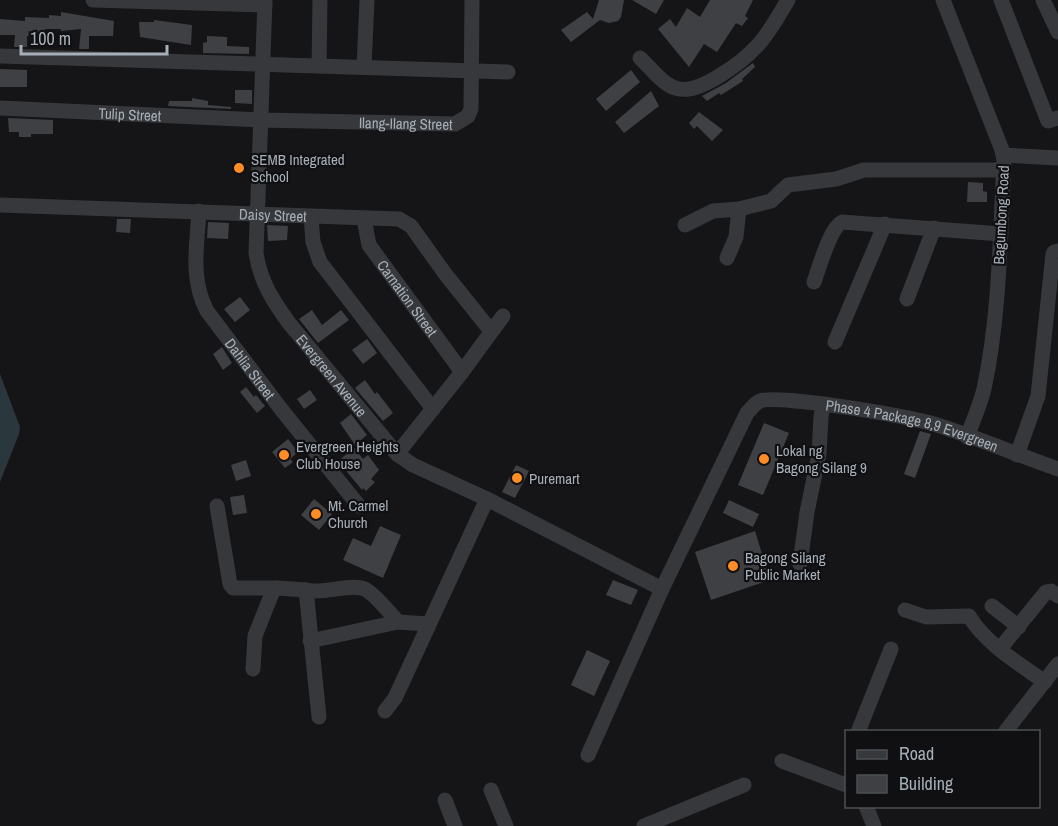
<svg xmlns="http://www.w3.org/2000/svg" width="1058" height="826" font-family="'Archivo Narrow',sans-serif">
	<rect width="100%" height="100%" fill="#151517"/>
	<path fill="#2a373c" d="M0 374 20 427 19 434 0 482Z"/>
	<path fill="#3f4044" d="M599 0H624L621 17 618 21 609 23 600 20 571 42 561 30 587 12 593 19Z
		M632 0H664L656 14Z
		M710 0H753L745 16 748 18 742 26 736 23 717 52 704 44 689 67 658 29 670 19 676 27 687 8 700 17Z
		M61 12 114 21 113 36H89V49H79L81 29 61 31V29H45V36H27V47H14L15 35H0V19L25 21V17L49 18V15L61 16Z
		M154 20 192 25 191 45 140 37 139 22H154Z
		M207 36 227 37V46L249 47V54L203 53V43L207 42Z
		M753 63 755 67 742 79 743 81 721 95 719 93 707 101 702 96 726 83Z
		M0 69 27 70V87H0Z
		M631 70 640 82 606 111 596 99Z
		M235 90H252V104L235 103Z
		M651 91 659 106 624 133 615 122Z
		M192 98 208 101V105L231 107V109L168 106 169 101H192Z
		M699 112 723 130 712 141 697 126 694 129 689 123Z
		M8 118 53 120V134H31V137H19V132H9Z
		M968 182 983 183V191L987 192V202H967Z
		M117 219H131L130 233 116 232Z
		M208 222 229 223 228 239 207 238Z
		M267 225 288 226 287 240 268 241Z
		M240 297 250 310 235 322 224 309Z
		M312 310 322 325 341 310 349 320 318 343 299 319Z
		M367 339 377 353 363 364 352 350Z
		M222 347 232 363 223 370 213 354Z
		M365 380 375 394 377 392 393 413 383 421 355 388Z
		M246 387 254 397 256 395 265 406 257 413 240 392Z
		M310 390 317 400 304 409 297 399Z
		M351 414 367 435 355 445 340 423Z
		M764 423 789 433 763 495 738 485Z
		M920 431 931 434 915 478 904 474Z
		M288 439 298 452 290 459 293 462 285 468 272 452Z
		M354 448 363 459 368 455 379 470 371 479 375 482 366 491 363 488 362 490 338 461Z
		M246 460 251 476 236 481 231 465Z
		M516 465 529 471 515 498 502 492Z
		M244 495 247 513 233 515 230 497Z
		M314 499 332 514 319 530 301 515Z
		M729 500 759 514 753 527 723 513Z
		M380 526 401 535 383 578 343 560 353 538 371 546Z
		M755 531 770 580 711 600 695 552Z
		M613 580 638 590 631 605 606 595Z
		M587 650 610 661 594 696 571 685Z"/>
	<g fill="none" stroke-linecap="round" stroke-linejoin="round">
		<g stroke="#36383c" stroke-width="15">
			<path d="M93 0 265 5"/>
			<path id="s1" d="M265 0 256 253C260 281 273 301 289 323L397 454 413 465 487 499 662 589"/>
			<path d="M943 0 1002 150 1004 160C1000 236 1000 314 984 389 980 405 973 421 967 437"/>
			<path d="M1001 0 1048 121 1058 118"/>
			<path d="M1043 0 1058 32"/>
			<path d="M0 56 508 72"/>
			<path d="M640 58C651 68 664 87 680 89 701 93 742 62 756 47 769 34 778 16 788 0"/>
			<path d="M319 66 320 0"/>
			<path d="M364 67 367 0"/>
			<path id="s2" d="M0 108 261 120 455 124 468 116 471 109 472 0"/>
			<path d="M1003 155 1058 158"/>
			<path id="s3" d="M0 205 399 219 411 226 446 275 491 331"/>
			<path id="s4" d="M199 211C197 246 190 279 207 311L281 409 359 506"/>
			<path d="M311 217 313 242 320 262 433 409"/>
			<path id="s5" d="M364 219 369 245 462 372"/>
			<path d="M685 225 713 211 739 209 771 201 788 185 836 179 864 170H1003"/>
			<path d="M727 258 736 237 739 209"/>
			<path d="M814 282C819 268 830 228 842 222L1001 234"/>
			<path d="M907 299 934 228"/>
			<path d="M835 342 885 224"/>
			<path d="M397 454 462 372 503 316"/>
			<path d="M1017 455 1038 396 1053 254 1054 252 1058 251"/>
			<path d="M217 506 230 584 233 588H277"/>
			<path d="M800 564 807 512 819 454 821 417 823 405"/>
			<path d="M992 606 1019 627"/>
			<path d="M905 610 926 617 969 616C985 643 1019 664 1045 682"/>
			<path d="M310 641 398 622"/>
			<path d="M1001 649 1003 645 1046 592 1051 591 1058 596"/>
			<path d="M253 669 255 636 272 593 277 588 306 590"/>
			<path d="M385 711 395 698 487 499"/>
			<path d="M319 717 306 590C326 595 354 581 368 591 379 599 389 612 398 622L428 624"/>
			<path d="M858 732 891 649"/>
			<path d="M1005 732 1058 664"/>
			<path id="s6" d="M588 755 662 589 747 413C751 409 755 403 760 401 779 394 915 417 937 425 978 438 1018 455 1058 469"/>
			<path d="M782 761 846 785"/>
			<path d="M491 790 506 826"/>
			<path d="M445 800 455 826"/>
			<path d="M866 806 874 826"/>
			<path d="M644 826 744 785"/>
		</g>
	</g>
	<g fill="#fe8d26" stroke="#101012" stroke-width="2">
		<circle cx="239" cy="168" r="6"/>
		<circle cx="284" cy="455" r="6"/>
		<circle cx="764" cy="459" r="6"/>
		<circle cx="517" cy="478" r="6"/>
		<circle cx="316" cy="514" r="6"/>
		<circle cx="733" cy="566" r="6"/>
	</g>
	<g text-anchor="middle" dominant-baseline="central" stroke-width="4.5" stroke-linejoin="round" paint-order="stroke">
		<g font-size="15" fill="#a6afb8" stroke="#101012">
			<text stroke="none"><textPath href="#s2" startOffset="130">Tulip Street</textPath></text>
			<text stroke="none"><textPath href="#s2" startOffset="406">Ilang-Ilang Street</textPath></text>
			<text stroke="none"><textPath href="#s3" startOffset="273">Daisy Street</textPath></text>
			<text transform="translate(1001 215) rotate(-87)">Bagumbong Road</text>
			<text stroke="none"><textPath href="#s5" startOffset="92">Carnation Street</textPath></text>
			<text stroke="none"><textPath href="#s4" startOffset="174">Dahlia Street</textPath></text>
			<text stroke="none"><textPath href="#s1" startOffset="399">Evergreen Avenue</textPath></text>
			<text stroke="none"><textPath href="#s6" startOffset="550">Phase 4 Package 8,9 Evergreen</textPath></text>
		</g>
		<g font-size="15" fill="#a6afb8" stroke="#101012" text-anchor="start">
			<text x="251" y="159">SEMB Integrated<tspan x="251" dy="17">School</tspan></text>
			<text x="296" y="446">Evergreen Heights<tspan x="296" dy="17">Club House</tspan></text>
			<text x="776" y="450">Lokal ng<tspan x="776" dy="17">Bagong Silang 9</tspan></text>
			<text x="529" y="478">Puremart</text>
			<text x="328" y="505">Mt. Carmel<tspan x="328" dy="17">Church</tspan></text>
			<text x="745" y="557">Bagong Silang<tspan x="745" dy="17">Public Market</tspan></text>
		</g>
	</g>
	<rect x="845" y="730" width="195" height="78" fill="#101012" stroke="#4c5054" stroke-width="1.5"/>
	<rect x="857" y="750" width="30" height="9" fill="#36383c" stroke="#4c5054" stroke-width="1.5"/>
	<text x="899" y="760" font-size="18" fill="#a6afb8">Road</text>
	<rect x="857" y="775" width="30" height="18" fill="#3f4044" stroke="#4c5054" stroke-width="1.5"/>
	<text x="899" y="790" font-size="18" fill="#a6afb8">Building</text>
	<path d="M21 45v9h146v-9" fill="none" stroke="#a6afb8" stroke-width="3"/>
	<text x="30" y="45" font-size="18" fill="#a6afb8" stroke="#101012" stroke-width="4.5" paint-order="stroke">100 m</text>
</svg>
